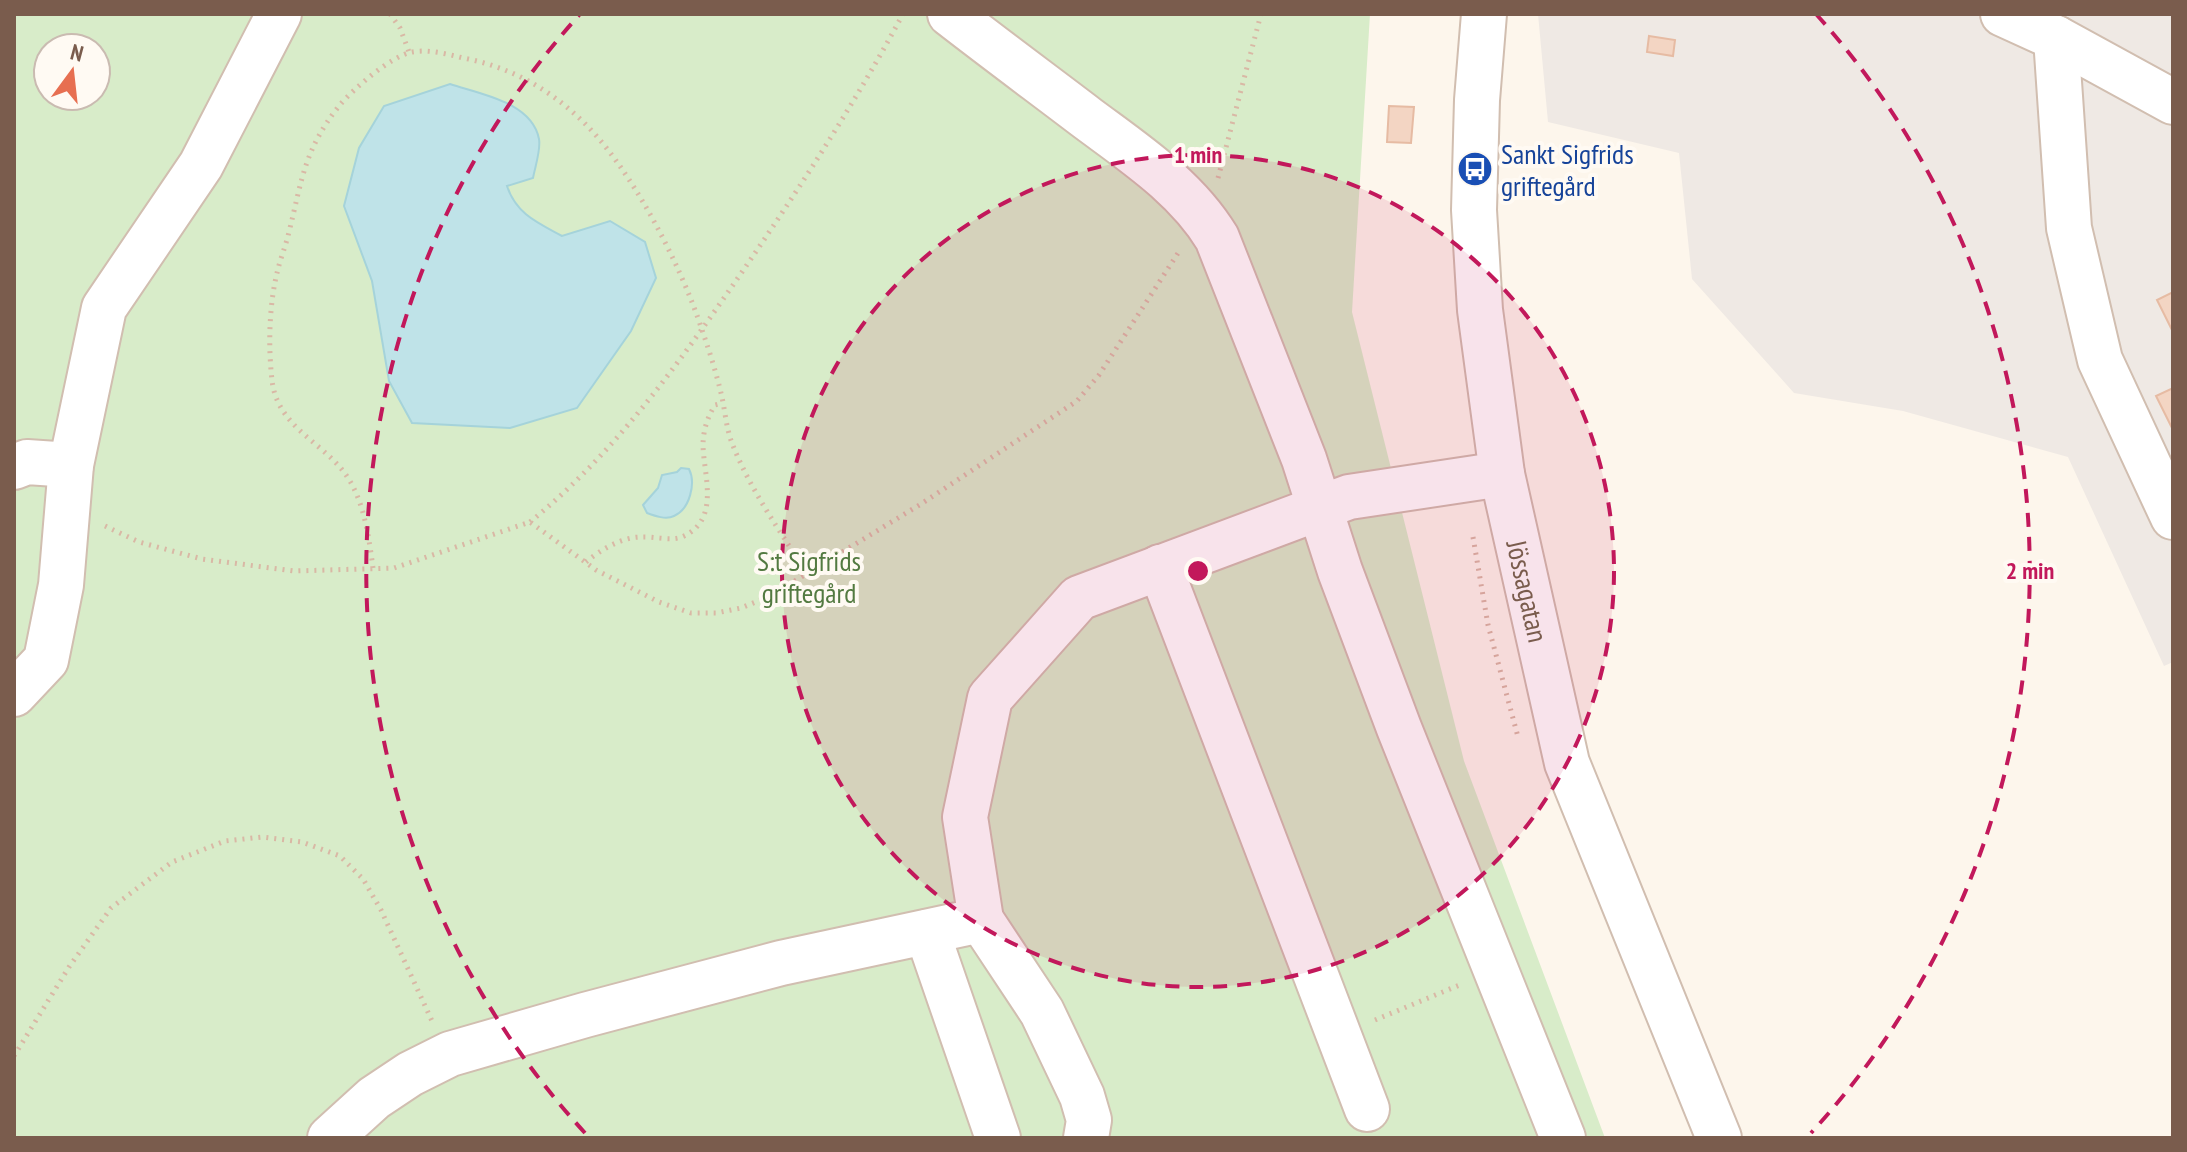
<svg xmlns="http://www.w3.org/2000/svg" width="2187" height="1152" font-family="'PT Sans Narrow',sans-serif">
	<rect width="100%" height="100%" fill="#fdf6ec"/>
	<path fill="#efe9e4" d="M1538 14H2173V662L2164 666 2068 457 1903 411 1794 393 1692 279 1679 153 1548 122Z"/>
	<path fill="#d8ecc9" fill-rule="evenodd" d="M14 14H1370L1352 312 1464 761 1605 1138H14ZM48 48H96V96H48Z"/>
	<path fill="#bfe3e8" stroke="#a5d3da" stroke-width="2" d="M450 84C480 94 532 102 539 139 541 150 535 167 533 178L507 186C516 214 538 223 562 236L610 221 645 242 656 278 631 331 577 408 510 428 412 423 389 381 372 281 344 206 359 148 384 106Z
		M681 468 689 469C696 483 690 509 674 516 666 520 655 516 647 513L643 505 658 488 662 475 677 472Z"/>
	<path fill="#f3d5c3" stroke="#e6bba3" stroke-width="2" d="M1649 36 1675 40 1673 56 1647 52Z
		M1389 106 1414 107 1411 143 1387 142Z
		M2173 292V332L2157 300Z
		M2173 388V430L2156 396Z"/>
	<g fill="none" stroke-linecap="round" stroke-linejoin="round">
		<defs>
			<g id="minor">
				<path d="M950 14C995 49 1041 83 1087 118 1134 153 1186 187 1217 238L1304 459 1340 571 1399 728 1563 1138"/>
				<path id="s1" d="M1484 14 1477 100 1474 210 1480 310 1502 474 1567 763 1719 1138"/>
				<path d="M2003 14 2056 38 2173 102"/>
				<path d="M2056 38 2069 228 2100 360 2173 517"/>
				<path d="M14 467 27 462 71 465"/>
				<path d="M1160 567 1367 1109"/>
				<path d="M14 694 46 660 61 585 71 465 104 308 201 165 279 14"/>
				<path d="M981 920 1042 1012 1082 1096 1089 1120 1086 1138"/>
				<path d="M927 932 998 1138"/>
				<path d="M330 1138 374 1098 410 1074 450 1054 585 1015 781 963 981 920 965 817 990 698 1079 598 1349 497 1502 474"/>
			</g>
		</defs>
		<use href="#minor" stroke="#d1beb0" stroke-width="48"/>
		<path stroke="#d9b8a5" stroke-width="5" stroke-dasharray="2 6" stroke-linecap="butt" d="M390 14 400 28 409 52
			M1218 178 1261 14
			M530 522C616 452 679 363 742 272 799 189 855 103 903 14
			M105 526 139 542 202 559 294 571 394 568 530 522 596 570 659 602 691 613H716L741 608 770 596 921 504 1077 401 1099 375 1180 250
			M1473 537 1488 625 1518 737
			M586 562C600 550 622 537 641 537 654 536 672 542 684 536 720 519 704 476 703 446 703 431 707 418 715 405L723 403
			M373 568C369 538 364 500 346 475 322 441 277 427 272 380 268 346 269 303 278 269 281 257 286 245 289 232 302 180 304 150 339 106 353 89 391 56 412 52 429 49 447 54 463 58 507 66 546 87 578 117 629 163 681 265 702 330 709 350 716 372 721 393 725 409 726 428 732 443 750 490 781 532 807 574
			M1375 1020 1462 984
			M14 1056 69 967 111 908 172 862 225 841 262 837 302 842 340 856 363 879 381 910 432 1021"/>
		<use href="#minor" stroke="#fff" stroke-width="44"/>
	</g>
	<circle cx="1198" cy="571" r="416" fill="#c2185b" fill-opacity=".12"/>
	<g fill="none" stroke="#c2185b" stroke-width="4" stroke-dasharray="14 10">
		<circle cx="1198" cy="571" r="416"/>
		<path d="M585 1133A832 832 0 0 1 580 14M1816 14A832 832 0 0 1 1811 1133"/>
	</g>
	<defs>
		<symbol id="bus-disc" viewBox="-11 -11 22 22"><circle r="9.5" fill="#1a4fb4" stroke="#fffaf3"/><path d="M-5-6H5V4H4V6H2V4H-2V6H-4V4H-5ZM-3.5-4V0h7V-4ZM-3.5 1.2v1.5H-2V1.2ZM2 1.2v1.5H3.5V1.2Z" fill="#fff"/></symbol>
	</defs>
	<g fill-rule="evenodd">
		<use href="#bus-disc" x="1455" y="149" width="40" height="40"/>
	</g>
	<g text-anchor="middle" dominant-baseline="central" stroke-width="8" stroke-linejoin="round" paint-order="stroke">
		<g font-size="28" fill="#164399" stroke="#fffaf3" text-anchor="start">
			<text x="1501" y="153">Sankt Sigfrids<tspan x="1501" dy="32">griftegård</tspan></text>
		</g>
		<g font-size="28" fill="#537a41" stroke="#fffaf3">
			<text x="809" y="560">S:t Sigfrids<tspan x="809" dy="32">griftegård</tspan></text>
		</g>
		<g font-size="28" fill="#7a5c4d" stroke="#fffaf3">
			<text stroke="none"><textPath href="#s1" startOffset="582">Jössagatan</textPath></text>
		</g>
	</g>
	<circle cx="1198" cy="571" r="12" fill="#c2185b" stroke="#fffaf3" stroke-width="4"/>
	<g font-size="24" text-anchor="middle" font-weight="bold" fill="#c2185b" stroke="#fffaf3" stroke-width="8" stroke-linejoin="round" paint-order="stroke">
		<text x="1198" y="163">1 min</text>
		<text x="2030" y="579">2 min</text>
	</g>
	<rect width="2187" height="1152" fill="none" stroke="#7a5c4d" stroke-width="32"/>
	<g transform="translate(72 72) rotate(15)"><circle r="38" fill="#fffaf3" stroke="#cabbb1" stroke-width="2"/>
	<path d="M0-6L14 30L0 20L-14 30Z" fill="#e76f51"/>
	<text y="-12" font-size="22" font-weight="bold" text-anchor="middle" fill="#7a5c4d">N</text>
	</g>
</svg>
